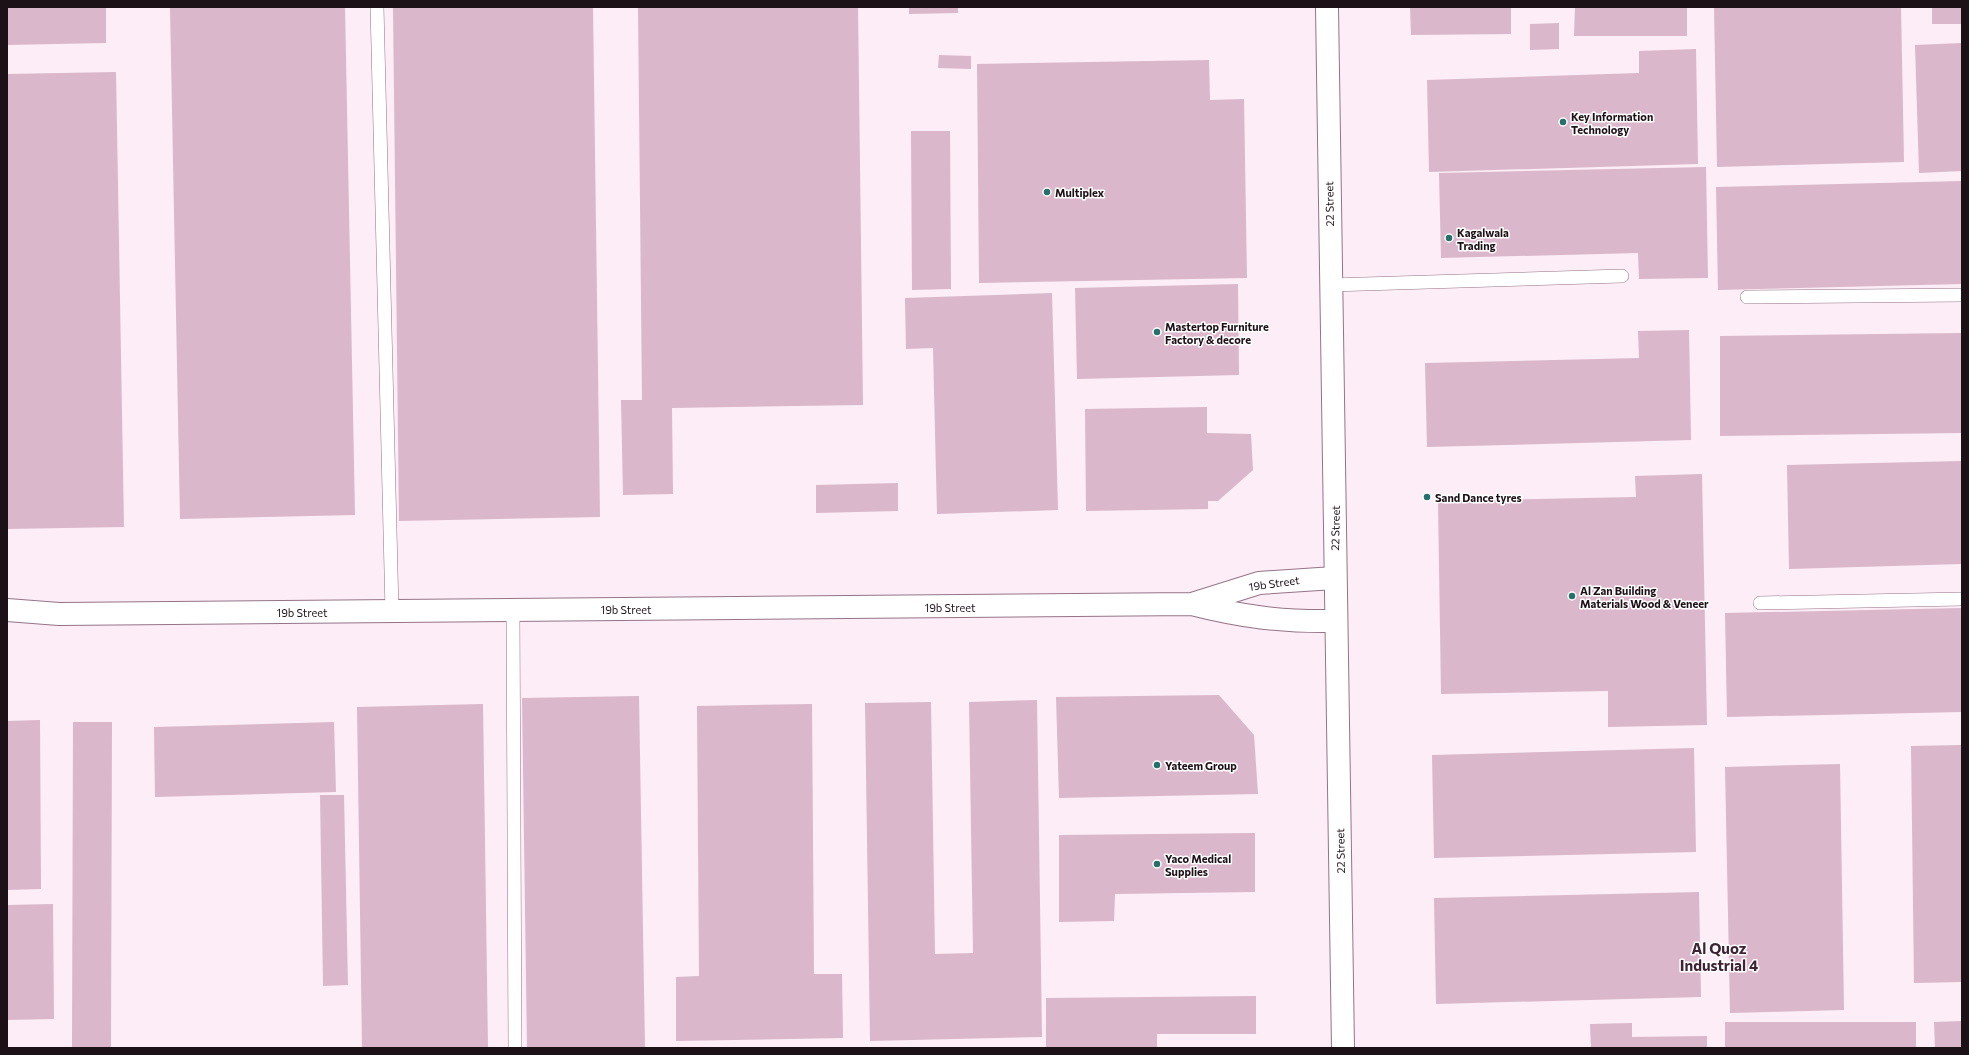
<svg xmlns="http://www.w3.org/2000/svg" width="1969" height="1055" font-family="Commissioner,sans-serif">
	<rect width="100%" height="100%" fill="#fcedf6"/>
	<path fill="#dab7cb" d="M7 7H106V43L7 45Z
		M170 7H345L355 515 180 519Z
		M393 7H593L600 517 399 521Z
		M638 7H858L863 405 672 408 673 494 623 495 621 400H642Z
		M909 7H958V13L909 14Z
		M1410 7H1511V34L1411 35Z
		M1575 7H1687V36H1574Z
		M1714 7H1901L1904 162 1717 167Z
		M1932 7H1962V24H1932Z
		M1559 23V49L1530 50V24Z
		M1962 43V171L1919 173 1915 45Z
		M1696 49 1698 164 1429 172 1427 80 1639 73V51Z
		M939 55 971 56V69L938 68Z
		M1209 60 1210 100 1244 99 1247 278 979 283 977 64Z
		M116 72 124 527 7 529V74Z
		M911 131H950L951 289 912 290Z
		M1706 167 1708 278 1639 279 1638 253 1441 258 1439 173Z
		M1962 181V284L1718 290 1716 187Z
		M1238 284 1239 375 1077 379 1075 288Z
		M1052 293 1058 510 937 514 933 348 906 349 905 298Z
		M1689 330 1691 440 1427 447 1425 363 1639 358 1638 331Z
		M1962 333V433L1720 436V336Z
		M1207 407V433L1251 434 1253 470 1218 501H1208V509L1086 511 1085 409Z
		M1962 461V564L1789 569 1787 465Z
		M1702 474 1707 725 1608 727V691L1441 694 1438 501 1636 497 1635 476Z
		M898 483V511L816 513V485Z
		M1962 608V712L1727 717 1725 613Z
		M1219 695 1254 735 1258 794 1059 798 1056 697Z
		M639 696 645 1048H527L522 698Z
		M1037 700 1042 1037 870 1041 865 703 931 702 935 954 973 953 969 702Z
		M483 704 488 1048H362L357 707Z
		M812 704 814 974H842L843 1038 676 1041V977L699 976 697 706Z
		M40 720 41 889 7 890V721Z
		M73 722H112L111 1048H72Z
		M334 722 336 792 155 797 154 727Z
		M1962 745V982L1914 983 1911 746Z
		M1694 748 1696 852 1434 858 1432 755Z
		M1840 764 1844 1010 1730 1013 1725 767Z
		M320 795H344L348 985 323 986Z
		M1255 833V892L1115 894 1114 921 1059 922V835Z
		M1699 892 1701 997 1436 1004 1434 898Z
		M53 904 54 1019 7 1020V905Z
		M1256 996V1034H1157V1047L1046 1048V998Z
		M1962 1021V1048H1935L1934 1022Z
		M1725 1022H1916V1048H1725Z
		M1632 1023V1037L1707 1036V1048H1591L1590 1024Z"/>
	<g fill="none" stroke-linecap="round" stroke-linejoin="round">
		<defs>
			<path id="lane" d="M377 7 392 611
				M1331 285 1622 276
				M1747 297 1962 295
				M1760 603 1962 599
				M513 610 515 1048"/>
			<path id="street" d="M1327 7 1343 1048
				M1192 604 1259 583 1334 578
				M7 610 59 614 1192 604C1243 617 1283 622 1335 621"/>
		</defs>
		<use href="#lane" stroke="#947487" stroke-width="14"/>
		<use href="#street" stroke="#947487" stroke-width="24"/>
		<use href="#lane" stroke="#fff" stroke-width="13"/>
		<use href="#street" stroke="#fff" stroke-width="22"/>
	</g>
	<g fill="#25706d" stroke="#fff" stroke-width="1.5">
		<circle cx="1563" cy="122" r="4"/>
		<circle cx="1047" cy="192" r="4"/>
		<circle cx="1449" cy="238" r="4"/>
		<circle cx="1157" cy="332" r="4"/>
		<circle cx="1427" cy="497" r="4"/>
		<circle cx="1572" cy="596" r="4"/>
		<circle cx="1157" cy="765" r="4"/>
		<circle cx="1157" cy="864" r="4"/>
	</g>
	<g text-anchor="middle" dominant-baseline="central" stroke-width="3" stroke-linejoin="round" paint-order="stroke">
		<g font-size="11" font-weight="bold" fill="#1d1118" stroke="#fff" text-anchor="start">
			<text x="1571" y="116">Key Information<tspan x="1571" dy="13">Technology</tspan></text>
			<text x="1055" y="192">Multiplex</text>
			<text x="1457" y="232">Kagalwala<tspan x="1457" dy="13">Trading</tspan></text>
			<text x="1165" y="326">Mastertop Furniture<tspan x="1165" dy="13">Factory &amp; decore</tspan></text>
			<text x="1435" y="497">Sand Dance tyres</text>
			<text x="1580" y="590">Al Zan Building<tspan x="1580" dy="13">Materials Wood &amp; Veneer</tspan></text>
			<text x="1165" y="765">Yateem Group</text>
			<text x="1165" y="858">Yaco Medical<tspan x="1165" dy="13">Supplies</tspan></text>
		</g>
		<g font-size="11" fill="#1d1118" stroke="#fff">
			<text transform="translate(1329 204) rotate(-91)">22 Street</text>
			<text transform="translate(1335 528) rotate(-89)">22 Street</text>
			<text transform="translate(1274 583) rotate(-8)">19b Street</text>
			<text x="950" y="607">19b Street</text>
			<text x="626" y="609">19b Street</text>
			<text x="302" y="612">19b Street</text>
			<text transform="translate(1340 851) rotate(-91)">22 Street</text>
		</g>
		<g font-size="15" font-weight="bold" fill="#3e2334" stroke="#fff">
			<text x="1719" y="948">Al Quoz<tspan x="1719" dy="17">Industrial 4</tspan></text>
		</g>
	</g>
	<rect width="1969" height="1055" fill="none" stroke="#1d1118" stroke-width="16"/>
</svg>
